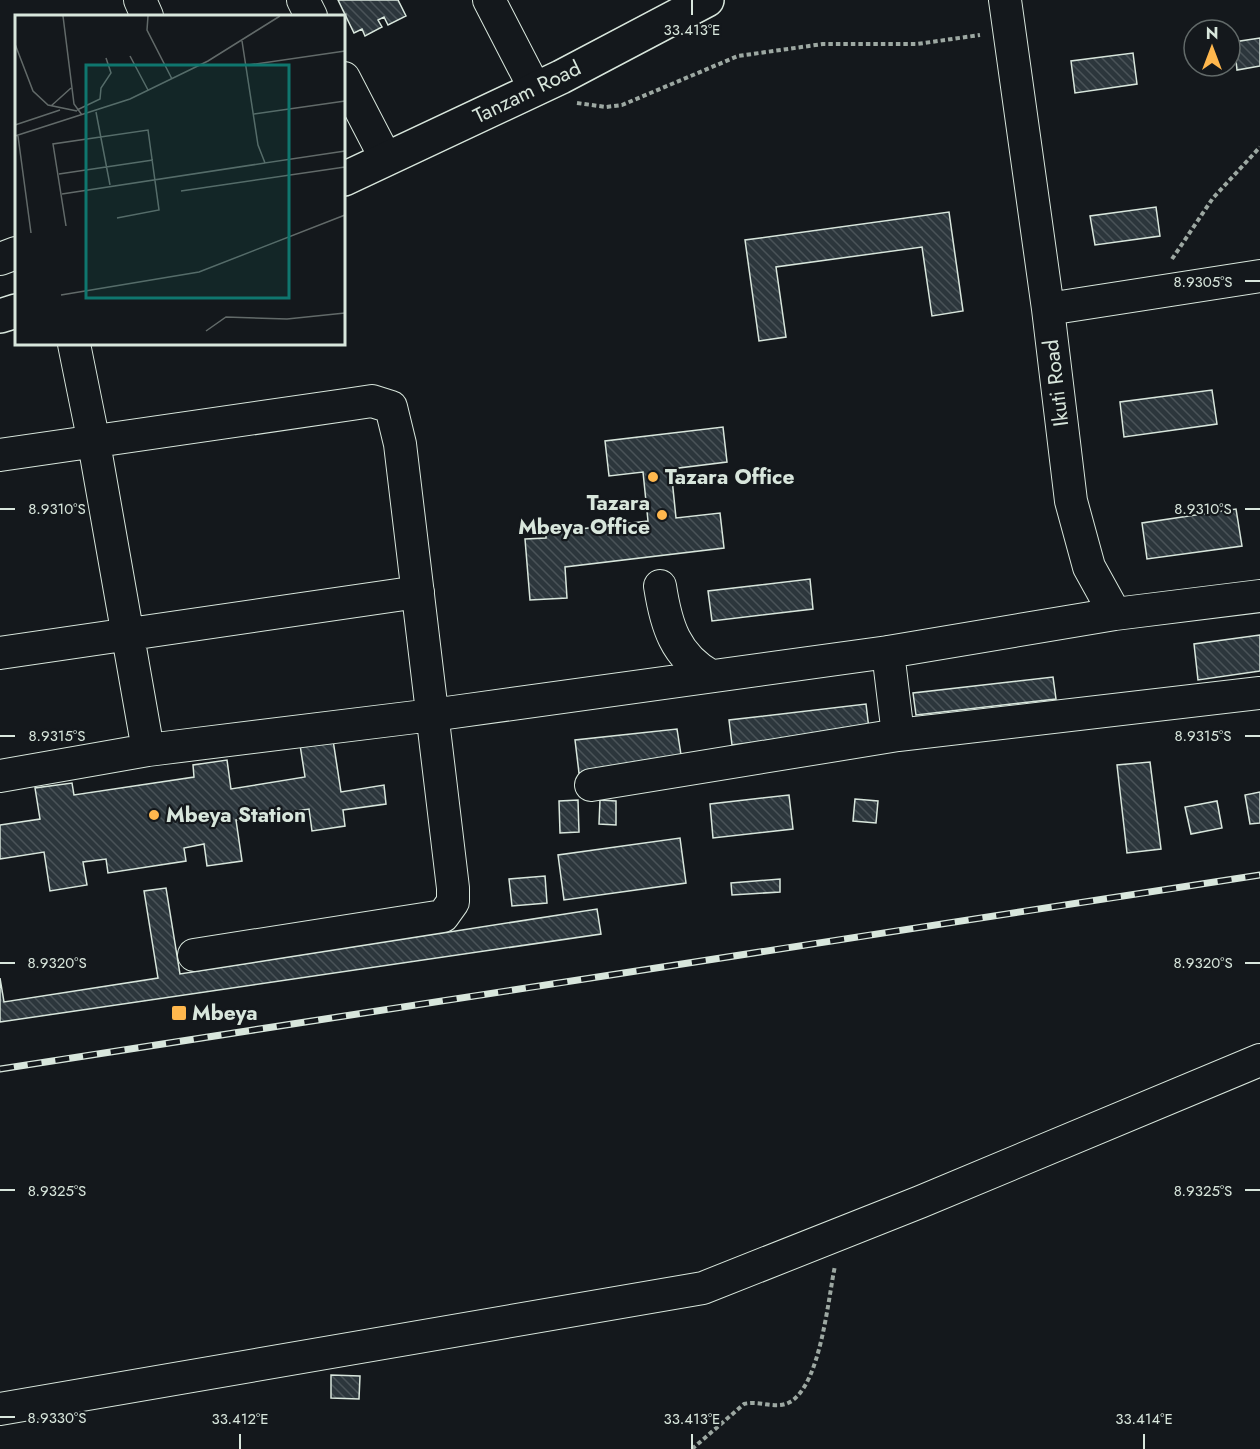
<svg xmlns="http://www.w3.org/2000/svg" width="1260" height="1449" font-family="Jost,sans-serif">
	<defs>
		<pattern id="building-back-hatch" width="6" height="6" patternUnits="userSpaceOnUse" patternTransform="scale(1.5)"><rect width="6" height="6" fill="#2c363c"/><path d="M-1 5l2 2M0 0l6 6M5-1l2 2" fill="none" stroke="#4a5358"/></pattern>
	</defs>
	<rect width="100%" height="100%" fill="#14181c"/>
	<path fill="url(#building-back-hatch)" stroke="#d8e6dc" stroke-width="1.5" d="M338 0H398L406 16 388 25 384 17 378 20 382 27 365 36 362 29 354 33Z
		M1260 38V66L1237 70 1234 42Z
		M1133 53 1137 84 1075 93 1071 61Z
		M1156 207 1160 236 1095 245 1090 216Z
		M949 212 963 311 932 316 922 247 776 267 786 337 759 341 745 240Z
		M1212 390 1217 424 1124 437 1120 402Z
		M723 427 727 462 671 469 676 518 720 513 724 548 565 567 567 598 530 600 525 539 546 538V533L648 521 643 472 609 476 605 441Z
		M1236 509 1242 546 1147 559 1142 523Z
		M810 579 813 609 712 621 708 591Z
		M1260 635V671L1198 680 1194 644Z
		M1053 677 1056 699 916 715 913 693Z
		M866 704 869 729 732 745 729 720Z
		M677 729 682 761 579 773 575 740Z
		M333 740 341 792 384 785 386 804 343 810 345 826 312 831 309 809 236 820 242 861 207 866 204 844 184 848 186 861 108 873 106 859 83 862 87 885 50 891 44 852 0 859V825L40 819 35 788 72 783 74 795 194 777 193 765 227 760 231 789 305 777 300 745Z
		M1150 762 1161 849 1127 853 1117 765Z
		M1260 792V823L1250 824 1245 795Z
		M789 795 793 829 713 838 710 804Z
		M855 799 878 801 876 823 853 821Z
		M578 800 579 832 560 833 559 801Z
		M600 800 616 801V825L599 824Z
		M1217 801 1222 828 1191 834 1185 807Z
		M680 838 686 883 564 900 558 855Z
		M545 876 547 903 512 906 509 879Z
		M780 879V892L732 895 731 883Z
		M166 888 180 974 597 909 601 934 0 1022V978L4 1002 158 978 144 891Z
		M331 1375 360 1376 359 1399 331 1398Z"/>
	<g fill="none" stroke-linecap="round" stroke-linejoin="round">
		<defs>
			<path id="minor" d="M140 0 147 16
				M303 0 311 16
				M489 0 535 89
				M1005 0 1048 309 1071 501 1089 567 1115 614 1260 596
				M344 78 386 159
				M0 259 16 253
				M1048 309 1260 276
				M74 344 94 443 148 750
				M0 455 352 404 372 401 391 407 400 444 453 888V902L443 916 194 955
				M660 586C666 625 675 656 711 676
				M888 652 898 735
				M0 653 418 592
				M0 776 148 750 432 715 888 652 1115 614
				M591 785 898 735 1260 693
				M0 1409 703 1288 920 1202 1260 1060"/>
			<path id="highway" d="M344 179 561 77 707 0
				M0 316 16 311"/>
		</defs>
		<use href="#minor" stroke="#d8e6dc" stroke-width="34"/>
		<use href="#highway" stroke="#d8e6dc" stroke-width="36"/>
		<path stroke="#9da8a2" stroke-width="4" stroke-dasharray="4.5 3" stroke-linecap="butt" d="M577 103 606 107 622 105 738 56 823 44H917L980 35
			M1172 259 1213 198 1260 147
			M692 1449 744 1404C760 1400 776 1410 790 1402 821 1384 828 1298 835 1266"/>
		<use href="#minor" stroke="#14181c" stroke-width="32"/>
		<use href="#highway" stroke="#14181c" stroke-width="33"/>
		<defs>
			<path id="rail" d="M0 1069 1260 875"/>
		</defs>
		<use href="#rail" stroke="#d8e6dc" stroke-width="7"/>
		<use href="#rail" stroke="#14181c" stroke-width="4.5" stroke-dasharray="14" stroke-linecap="butt"/>
	</g>
	<path fill="none" stroke="#d8e6dc" stroke-width="2" d="M692 0V15M1245 281H1260M0 509H15M1245 509H1260M0 736H15M1245 736H1260M0 963H15M1245 963H1260M0 1190H15M1245 1190H1260M0 1417H15M240 1434V1449M692 1434V1449M1144 1434V1449"/>
	<g fill="#ffb74d" stroke="#14181c" stroke-width="2">
		<circle cx="653" cy="477" r="6"/>
		<circle cx="662" cy="515" r="6"/>
		<circle cx="154" cy="815" r="6"/>
		<rect x="171" y="1005" width="16" height="16" rx="3"/>
	</g>
	<g text-anchor="middle" dominant-baseline="central" stroke-width="4.5" stroke-linejoin="round" paint-order="stroke">
		<g font-size="21" fill="#d8e6dc" stroke="#14181c">
			<text transform="translate(527 92) rotate(-26)">Tanzam Road</text>
			<text transform="translate(1056 383) rotate(-97)">Ikuti Road</text>
		</g>
		<g font-size="21" font-weight="bold" fill="#d8e6dc" stroke="#14181c" text-anchor="start">
			<text x="665" y="477">Tazara Office</text>
			<text x="650" y="503" text-anchor="end">Tazara<tspan x="650" dy="24">Mbeya Office</tspan></text>
			<text x="166" y="815">Mbeya Station</text>
			<text x="192" y="1013">Mbeya</text>
		</g>
	</g>
	<g transform="translate(15 15)">
		<rect width="330" height="330" fill="#14181c"/>
		<path fill="none" stroke="#626a69" stroke-width="1.5" d="M48 1 59 89 67 100M133 1 132 15 157 64M227 26 243 130 250 148 330 136M0 29 18 76 33 90 62 96M115 41 133 75M233 50 330 36M36 91 56 73M62 95 85 84 86 73 96 58 91 43M81 97 95 170M239 99 330 86M0 110 45 95M0 121 115 84 193 46 265 1M3 121 16 218M44 159 138 145M166 176 330 152M47 179 250 148M51 211 38 129 133 115 144 195 102 203M46 280 184 257 330 200M191 316 211 302 272 304 330 298"/>
		<path fill="#0f766e" fill-opacity="0.15" stroke="#0f766e" stroke-width="3" d="M71 50H274V283H71Z"/>
		<rect width="330" height="330" fill="none" stroke="#d8e6dc" stroke-width="3"/>
	</g>
	<g font-size="15" text-anchor="middle" fill="#d8e6dc" stroke="#14181c" stroke-width="4.5" stroke-linejoin="round" paint-order="stroke">
		<text x="692" y="35">33.413°E</text>
		<text x="1203" y="287">8.9305°S</text>
		<text x="57" y="514">8.9310°S</text>
		<text x="1203" y="514">8.9310°S</text>
		<text x="57" y="741">8.9315°S</text>
		<text x="1203" y="741">8.9315°S</text>
		<text x="57" y="968">8.9320°S</text>
		<text x="1203" y="968">8.9320°S</text>
		<text x="57" y="1196">8.9325°S</text>
		<text x="1203" y="1196">8.9325°S</text>
		<text x="57" y="1423">8.9330°S</text>
		<text x="240" y="1424">33.412°E</text>
		<text x="692" y="1424">33.413°E</text>
		<text x="1144" y="1424">33.414°E</text>
	</g>
	<g transform="translate(1212 48)"><circle r="28" fill="#14181c" stroke="#626a69" stroke-width="1.5"/>
	<path d="M0-4.5L10 22L0 15L-10 22Z" fill="#ffb74d"/>
	<text y="-9" font-size="16" font-weight="bold" text-anchor="middle" fill="#d8e6dc">N</text>
	</g>
</svg>
